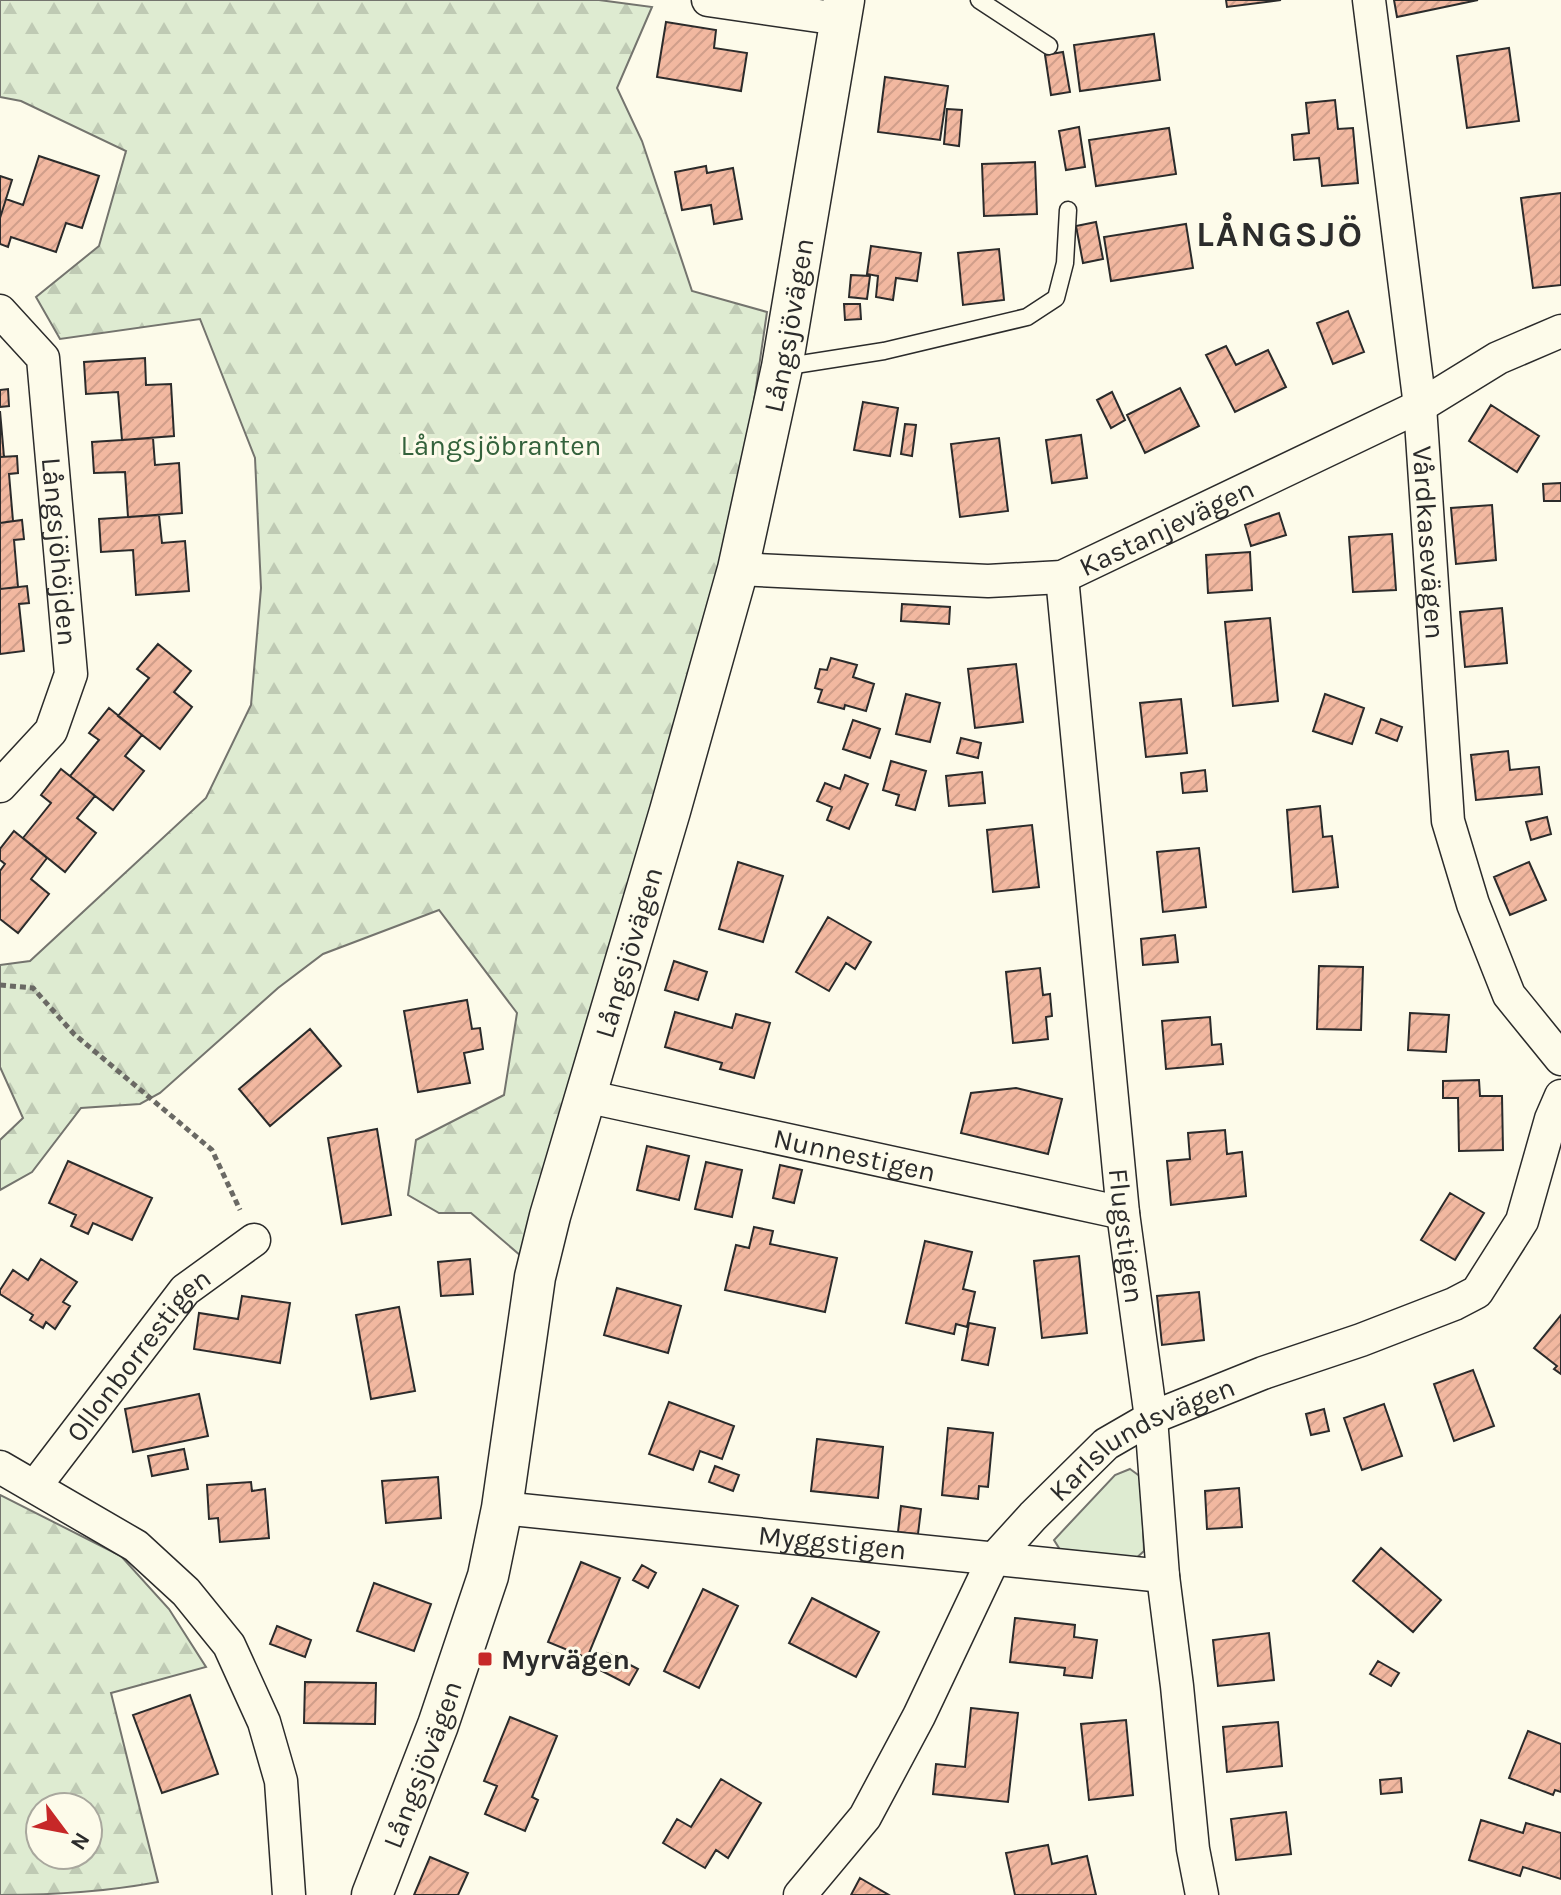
<svg xmlns="http://www.w3.org/2000/svg" width="1561" height="1895" font-family="Karla,sans-serif">
	<defs>
		<pattern id="forest-firs" width="22" height="20" patternUnits="userSpaceOnUse" patternTransform="scale(2)"><rect width="22" height="20" fill="#deebd1"/><path d="M5 1l3.5 6h-7zM16 11l3.5 6h-7z" fill="#bfcab4"/></pattern>
		<pattern id="building-hatch" width="6" height="6" patternUnits="userSpaceOnUse" patternTransform="scale(2)"><rect width="6" height="6" fill="#f2b8a0"/><path d="M-1 1l2-2M0 6l6-6M5 7l2-2" fill="none" stroke="#d09e8a"/></pattern>
	</defs>
	<rect width="100%" height="100%" fill="#fdfbea"/>
	<path fill="#deebd1" stroke="#74746e" stroke-width="2" d="M1130 1469 1141 1477 1144 1551 1132 1562 1064 1556 1054 1540 1115 1475Z"/>
	<path fill="url(#forest-firs)" stroke="#74746e" stroke-width="2" fill-rule="evenodd" d="M0 0H599L652 7 617 88 642 141 692 291 767 312 730 566 528 1262 471 1213H439L408 1195 416 1140 504 1095 517 1013 439 910 323 954 278 988 160 1093 140 1104 81 1108 32 1172 0 1190V1140L23 1118 0 1067V965L30 961 206 798 251 705 261 588 255 458 200 319 60 339 36 297 99 246 126 151 21 101 0 97Z
		M0 1495 121 1556 169 1609 206 1667 111 1693 158 1882C105 1892 54 1895 0 1895ZM88 1807V1855H40V1807Z"/>
	<path fill="url(#building-hatch)" stroke="#2b2b2b" stroke-width="2" d="M1226 0H1281L1227 7Z
		M1394 0H1478L1397 17Z
		M666 22 716 30 714 48 747 53 741 91 657 77Z
		M1154 34 1160 80 1080 91 1074 45Z
		M1509 48 1519 121 1467 128 1457 56Z
		M1063 52 1070 92 1051 95 1045 55Z
		M885 77 948 86 940 140 878 132Z
		M1335 100 1338 129 1353 128 1358 183 1322 186 1319 158 1294 160 1292 135 1309 133 1306 103Z
		M947 109 962 110 959 146 944 144Z
		M1079 127 1085 167 1066 170 1059 131Z
		M1169 128 1176 174 1096 186 1089 140Z
		M39 156 99 176 82 228 66 223 56 252 11 237 8 247 0 244V218L6 199 23 205Z
		M1035 162 1037 214 984 216 982 164Z
		M706 166 707 173 733 168 742 219 714 224 711 205 682 210 675 172Z
		M0 176 12 180 0 218Z
		M1561 193V285L1533 288 1521 198Z
		M1096 222 1103 259 1083 263 1076 226Z
		M1186 224 1193 268 1111 281 1104 237Z
		M871 246 921 253 917 281 896 278 893 300 876 297 878 276 867 274Z
		M999 249 1004 300 963 305 958 253Z
		M851 275 870 276 867 299 849 297Z
		M844 304H860L861 319 845 320Z
		M1348 311 1364 352 1333 364 1317 323Z
		M1226 346 1236 365 1268 350 1286 387 1235 412 1206 355Z
		M145 358 146 385 171 384 174 436 122 440 118 392 86 394 84 362Z
		M1180 388 1199 426 1145 453 1127 415Z
		M8 389 9 406 0 407V390Z
		M1112 392 1125 420 1111 428 1097 400Z
		M863 402 898 408 890 456 854 450Z
		M1491 405 1539 436 1517 472 1469 441Z
		M0 411 4 457H0Z
		M905 424 916 425 912 456 901 454Z
		M1081 435 1087 478 1052 483 1046 440Z
		M153 438 155 465 179 463 182 513 128 517 125 472 94 473 92 442Z
		M999 438 1008 511 960 517 951 444Z
		M17 456 18 473 9 474 13 521 0 523V457Z
		M1561 483V501H1544L1543 484Z
		M1492 505 1496 560 1456 564 1451 508Z
		M1279 513 1286 535 1251 546 1245 525Z
		M159 515 162 543 185 541 189 591 136 595 133 550 101 552 99 519Z
		M22 520 24 539 14 540 18 587 0 589V523Z
		M1392 534 1396 590 1353 592 1349 537Z
		M1250 552 1252 590 1208 593 1206 555Z
		M27 586 29 603 19 604 24 651 0 654V589Z
		M902 604 950 607 949 624 901 621Z
		M1502 608 1507 663 1465 667 1460 612Z
		M1270 618 1278 701 1233 706 1225 622Z
		M158 644 191 671 174 692 192 707 160 749 118 716 149 678 137 669Z
		M831 658 857 665 853 677 874 684 866 711 845 705 844 709 818 702 822 690 815 688 820 669 827 670Z
		M1016 664 1023 722 975 728 968 669Z
		M906 694 940 703 930 742 896 734Z
		M1325 694 1364 708 1352 744 1313 731Z
		M1181 699 1187 753 1146 757 1140 703Z
		M109 708 142 735 125 756 144 771 113 810 70 776 99 740 89 733Z
		M1381 719 1402 727 1397 741 1376 733Z
		M853 720 880 729 870 758 843 749Z
		M961 738 981 743 978 758 957 753Z
		M1508 751 1510 770 1539 767 1542 794 1476 800 1471 755Z
		M891 761 926 771 915 810 896 805 899 795 883 790Z
		M61 769 95 796 77 818 96 833 65 872 23 838 51 803 41 795Z
		M1205 770 1207 791 1183 793 1181 773Z
		M982 772 985 803 949 806 946 776Z
		M845 775 868 784 849 829 827 820 832 807 817 801 825 783 840 789Z
		M1320 806 1323 837 1332 836 1338 887 1293 892 1287 810Z
		M1547 817 1551 834 1531 840 1526 822Z
		M1032 825 1039 887 993 892 987 830Z
		M14 831 47 858 31 879 49 894 18 933 0 919V871L5 864 0 860V849Z
		M1199 848 1206 907 1163 912 1157 852Z
		M738 862 783 876 763 942 719 929Z
		M1529 862 1546 900 1510 915 1494 877Z
		M828 917 871 942 855 969 846 963 829 991 796 972Z
		M1175 935 1178 962 1143 965 1141 939Z
		M674 961 707 972 698 1000 665 990Z
		M1319 966 1363 967 1361 1030 1317 1029Z
		M1040 968 1043 995 1050 994 1052 1016 1046 1017 1048 1039 1013 1043 1006 972Z
		M467 1000 472 1029 480 1028 483 1049 464 1053 470 1083 418 1092 404 1011Z
		M675 1012 732 1028 736 1014 770 1023 754 1078 720 1069 722 1063 665 1047Z
		M1410 1013 1449 1015 1446 1052 1408 1050Z
		M1210 1017 1212 1045 1221 1044 1223 1064 1166 1069 1162 1021Z
		M310 1029 341 1066 270 1126 239 1089Z
		M1479 1080 1480 1096H1502L1503 1150 1459 1151 1458 1098H1443V1081Z
		M1016 1088 1062 1099 1048 1154 961 1133 971 1093Z
		M377 1129 391 1215 342 1224 328 1138Z
		M1225 1130 1227 1154 1242 1152 1246 1196 1171 1205 1167 1161 1190 1159 1188 1133Z
		M647 1146 689 1156 679 1200 637 1190Z
		M68 1161 152 1198 132 1240 93 1223 88 1234 71 1226 76 1215 49 1203Z
		M706 1162 742 1170 732 1217 695 1209Z
		M780 1165 802 1170 794 1203 773 1198Z
		M1450 1193 1484 1213 1455 1260 1421 1240Z
		M754 1227 773 1231 770 1244 837 1258 825 1312 725 1290 736 1245 749 1248Z
		M925 1241 972 1252 963 1289 975 1292 967 1327 956 1324 954 1334 906 1323Z
		M1079 1256 1087 1333 1042 1338 1034 1261Z
		M41 1259 77 1282 63 1302 70 1306 55 1329 46 1322 43 1328 30 1320 33 1315 0 1294V1290L13 1270 28 1280Z
		M470 1259 473 1294 441 1296 438 1262Z
		M617 1288 681 1306 668 1353 604 1335Z
		M1199 1292 1204 1340 1162 1345 1157 1296Z
		M242 1296 290 1303 280 1363 194 1349 199 1313 238 1319Z
		M399 1307 415 1391 371 1399 356 1315Z
		M1561 1315V1374L1554 1369 1557 1366 1534 1348Z
		M969 1323 995 1328 988 1365 962 1360Z
		M1473 1370 1494 1426 1454 1441 1434 1384Z
		M199 1394 208 1436 133 1452 125 1409Z
		M669 1402 734 1426 722 1459 700 1451 693 1470 649 1454Z
		M1384 1404 1402 1456 1362 1470 1344 1418Z
		M1324 1409 1329 1431 1311 1435 1306 1414Z
		M948 1428 993 1433 988 1487 979 1486 978 1499 942 1495Z
		M817 1439 883 1447 878 1498 811 1491Z
		M184 1449 188 1469 152 1476 148 1456Z
		M715 1466 739 1475 733 1491 709 1482Z
		M438 1477 441 1518 386 1523 382 1481Z
		M251 1482 252 1491 265 1489 269 1538 220 1542 218 1518 209 1519 207 1485Z
		M1239 1488 1242 1527 1207 1529 1205 1491Z
		M901 1506 921 1509 918 1534 898 1532Z
		M1381 1548 1441 1600 1413 1632 1353 1581Z
		M581 1562 620 1578 587 1658 548 1642Z
		M642 1565 656 1573 648 1588 633 1580Z
		M374 1583 431 1604 414 1651 357 1631Z
		M703 1589 738 1606 699 1688 664 1671Z
		M812 1598 879 1632 856 1677 789 1643Z
		M1015 1618 1075 1625 1074 1637 1097 1640 1092 1678 1064 1675 1065 1668 1010 1662Z
		M277 1626 311 1640 305 1657 270 1644Z
		M1269 1633 1274 1680 1218 1686 1213 1640Z
		M607 1653 638 1669 629 1685 598 1669Z
		M1378 1661 1399 1673 1391 1686 1370 1674Z
		M305 1682 376 1683 375 1724 304 1723Z
		M190 1695 218 1774 162 1793 133 1715Z
		M971 1708 1018 1713 1008 1802 933 1794 936 1764 965 1767Z
		M510 1717 557 1736 532 1797 538 1800 525 1831 485 1814 497 1786 484 1781Z
		M1126 1720 1133 1795 1089 1800 1081 1724Z
		M1278 1722 1282 1766 1227 1772 1223 1727Z
		M1528 1731 1561 1744V1792L1555 1790 1553 1795 1509 1778Z
		M1401 1778 1402 1792 1381 1794 1380 1780Z
		M721 1779 761 1803 728 1858 716 1850 705 1868 663 1843 677 1819 691 1827Z
		M1286 1812 1291 1854 1236 1860 1231 1819Z
		M1481 1820 1523 1833 1526 1823 1561 1833V1879L1523 1867 1520 1876 1469 1860Z
		M1048 1845 1052 1864 1087 1856 1096 1895H1015L1006 1853Z
		M430 1857 468 1873 458 1895H414Z
		M860 1878 889 1895H851Z"/>
	<g fill="none" stroke-linecap="round" stroke-linejoin="round">
		<defs>
			<path id="service" d="M979 0 1049 46
				M782 367 884 351 1027 317 1056 298 1065 263 1068 210"/>
			<g id="minor">
				<path d="M708 0 839 19"/>
				<path id="s1" d="M1369 0 1420 406 1448 821 1473 904 1509 995 1561 1059"/>
				<path id="s2" d="M0 311 43 358 71 674 51 731 0 786"/>
				<path id="s3" d="M738 569 988 581 1062 577 1420 406 1498 358 1561 331"/>
				<path id="s4" d="M1062 577 1123 1213 1151 1418 1163 1576 1177 1686 1193 1849 1202 1895"/>
				<path id="s5" d="M585 1096 1123 1213"/>
				<path d="M0 1467 136 1546 186 1592 229 1645 264 1722 281 1781 289 1895"/>
				<path id="s6" d="M36 1485 185 1290 254 1240"/>
				<path id="s7" d="M502 1508 1163 1576"/>
				<path id="s8" d="M800 1895 865 1817 919 1716 993 1560 1033 1516 1106 1444 1151 1418 1263 1373 1361 1340 1454 1304 1477 1292 1522 1221 1551 1119 1561 1096"/>
			</g>
			<g id="tertiary">
				<path id="s9" d="M372 1895 438 1725 488 1576 502 1508 535 1277 550 1216 670 811 738 569 782 367 844 0"/>
			</g>
		</defs>
		<use href="#service" stroke="#2b2b2b" stroke-width="19"/>
		<use href="#minor" stroke="#2b2b2b" stroke-width="35"/>
		<use href="#tertiary" stroke="#2b2b2b" stroke-width="43"/>
		<path stroke="#6a6964" stroke-width="5" stroke-dasharray="6 4" stroke-linecap="butt" d="M0 985 33 988 74 1034 212 1150 240 1210"/>
		<use href="#service" stroke="#fdfbea" stroke-width="16"/>
		<use href="#minor" stroke="#fdfbea" stroke-width="32"/>
		<use href="#tertiary" stroke="#fdfbea" stroke-width="40"/>
	</g>
	<rect fill="#c62828" stroke="#fdfbea" stroke-width="3" x="477" y="1651" width="16" height="16" rx="4"/>
	<g text-anchor="middle" dominant-baseline="central" stroke-width="6" stroke-linejoin="round" paint-order="stroke">
		<g font-size="28" fill="#2b2b2b" stroke="#fdfbea">
			<text stroke="none"><textPath href="#s9" startOffset="1628">Långsjövägen</textPath></text>
			<text stroke="none"><textPath href="#s3" startOffset="440">Kastanjevägen</textPath></text>
			<text stroke="none"><textPath href="#s1" startOffset="546">Vårdkasevägen</textPath></text>
			<text stroke="none"><textPath href="#s2" startOffset="258">Långsjöhöjden</textPath></text>
			<text stroke="none"><textPath href="#s9" startOffset="980">Långsjövägen</textPath></text>
			<text stroke="none"><textPath href="#s5" startOffset="276">Nunnestigen</textPath></text>
			<text stroke="none"><textPath href="#s4" startOffset="662">Flugstigen</textPath></text>
			<text stroke="none"><textPath href="#s6" startOffset="166">Ollonborrestigen</textPath></text>
			<text stroke="none"><textPath href="#s8" startOffset="584">Karlslundsvägen</textPath></text>
			<text stroke="none"><textPath href="#s7" startOffset="332">Myggstigen</textPath></text>
			<text stroke="none"><textPath href="#s9" startOffset="140">Långsjövägen</textPath></text>
		</g>
		<g font-size="28" fill="#34623c" stroke="#fdfbea">
			<text x="501" y="445">Långsjöbranten</text>
		</g>
		<g font-size="28" font-weight="bold" fill="#2b2b2b" stroke="#fdfbea" text-anchor="start">
			<text x="501" y="1659">Myrvägen</text>
		</g>
		<g font-size="36" font-weight="bold" letter-spacing="2" fill="#2b2b2b" stroke="#fdfbea">
			<text x="1280" y="234">LÅNGSJÖ</text>
		</g>
	</g>
	<g transform="translate(64 1831) rotate(122)"><circle r="38" fill="#fdfbea" stroke="#a9a89e" stroke-width="2"/>
	<path d="M0-6L14 30L0 20L-14 30Z" fill="#c62828"/>
	<text y="-12" font-size="22" font-weight="bold" text-anchor="middle" fill="#2b2b2b">N</text>
	</g>
</svg>
